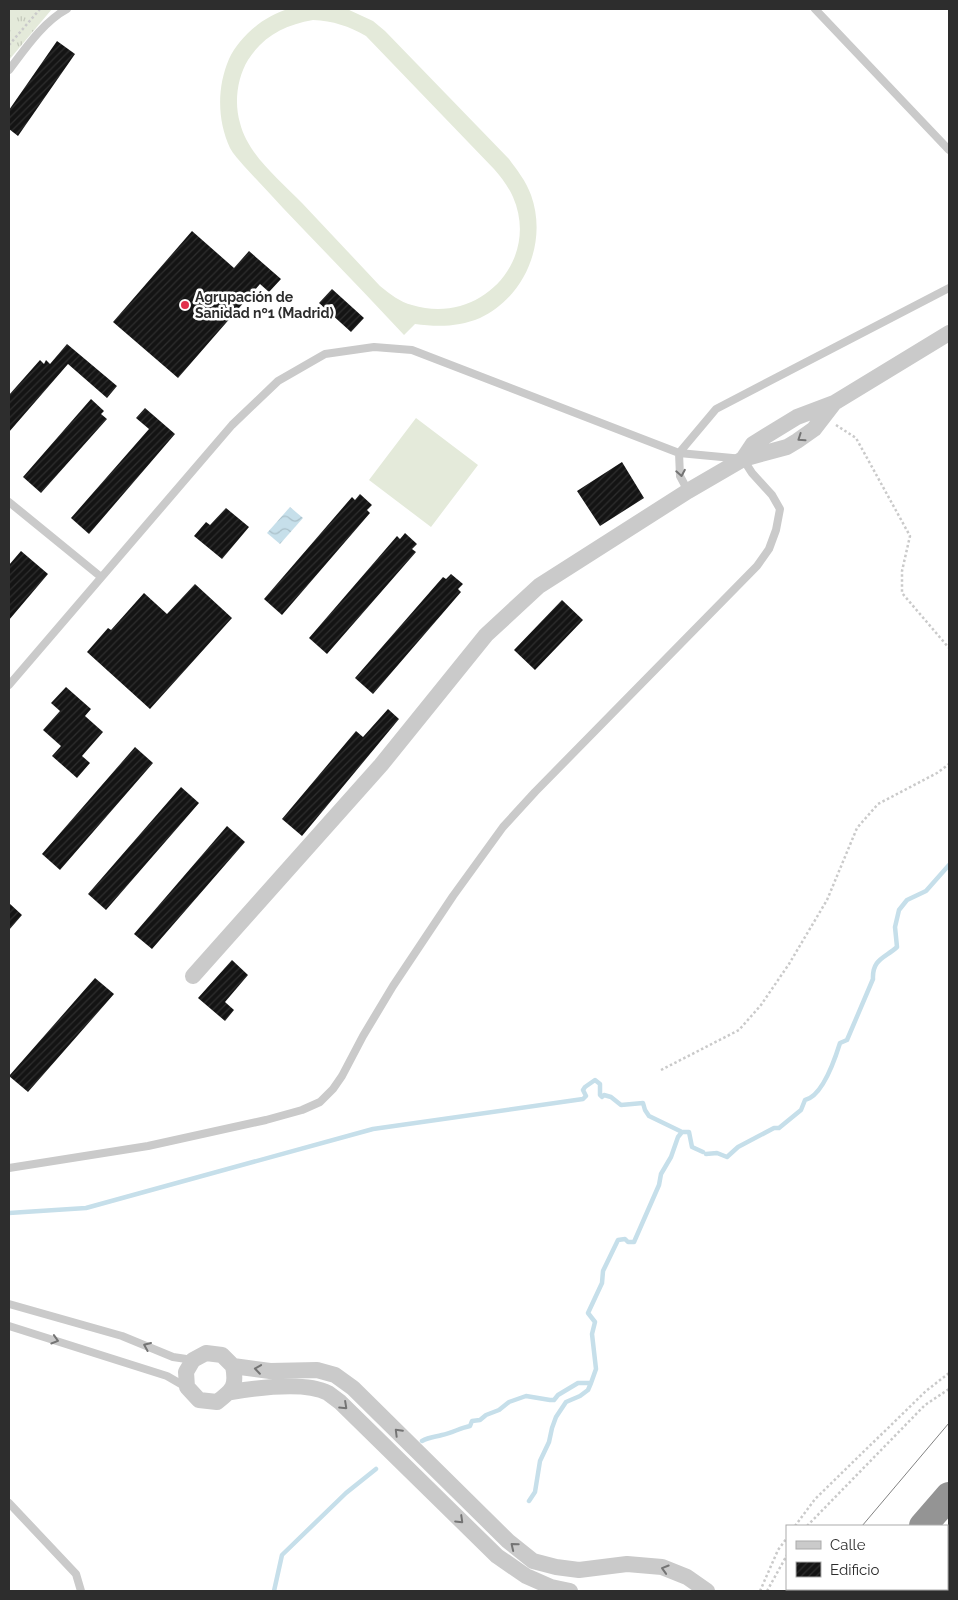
<svg xmlns="http://www.w3.org/2000/svg" width="958" height="1600" font-family="Raleway,sans-serif">
	<defs>
		<pattern id="grass-tufts" width="24" height="20" patternUnits="userSpaceOnUse" patternTransform="scale(1.25)"><rect width="24" height="20" fill="#e4eada"/><path d="M3 7l-1-3M5 7V3M7 7l1-3M15 17l-1-3M17 17v-4M19 17l1-3" fill="none" stroke="#c4c9bb"/></pattern>
		<pattern id="water-waves" width="16" height="10" patternUnits="userSpaceOnUse" patternTransform="scale(1.25)"><rect width="16" height="10" fill="#c6dfea"/><path d="M0 5q4-4 8 0t8 0" fill="none" stroke="#aac0c9"/></pattern>
		<pattern id="building-hatch" width="6" height="6" patternUnits="userSpaceOnUse" patternTransform="scale(1.25)"><rect width="6" height="6" fill="#141414"/><path d="M-1 1l2-2M0 6l6-6M5 7l2-2" fill="none" stroke="#2e2e2e"/></pattern>
	</defs>
	<rect width="100%" height="100%" fill="#fff"/>
	<path fill="url(#grass-tufts)" d="M9 9H52L9 60Z"/>
	<path fill="#e4eada" fill-rule="evenodd" d="M288 9H347L373 21 385 31 509 159C517 170 526 181 531 195 548 242 525 297 480 318 459 327 437 327 415 324L404 335C364 292 323 250 283 208 270 194 257 180 244 166 239 160 233 154 230 148 217 120 217 87 229 59 240 36 264 16 288 9ZM313 20C333 21 349 26 366 36L494 169C501 177 508 186 513 197 541 261 479 326 412 305 400 302 390 294 380 286 354 258 328 231 302 203 279 179 248 155 240 123 234 103 237 78 248 60 263 36 285 25 313 20Z
		M416 418 478 465 431 527 369 480Z"/>
	<path fill="url(#water-waves)" d="M290 507 303 518 280 544 267 533Z"/>
	<g fill="none" stroke-linecap="round" stroke-linejoin="round">
		<path stroke="#c6dfea" stroke-width="4.5" d="M706 1154 717 1153 727 1157 738 1147 774 1128H779L801 1110 805 1100C823 1096 835 1059 840 1043L847 1040 873 979C872 959 885 958 897 947L895 927 899 910 907 900 926 891 949 865
			M9 1213 86 1208 373 1129 583 1099 586 1096 583 1090 585 1087 595 1080 600 1084V1095L602 1097 604 1095 611 1097 621 1105 643 1103 645 1110 649 1116 680 1131
			M422 1441C429 1437 435 1437 442 1435 452 1433 460 1428 470 1426L472 1421 480 1420 486 1415 499 1410 509 1402 526 1396 550 1400H554L558 1395 578 1383H591
			M529 1501 535 1492 540 1461 549 1442 552 1428 556 1417 566 1402 580 1396 588 1390 591 1383 596 1369 592 1334 595 1322 588 1313 602 1283 603 1271 618 1240 625 1239 628 1242H634L659 1185 661 1174 671 1157 678 1137 682 1132H689L692 1147 703 1152
			M274 1591 282 1555 346 1493 376 1469"/>
	</g>
	<path fill="url(#building-hatch)" d="M57 41 75 54 18 136 9 129V110Z
		M192 231 234 268 249 251 281 279 269 292 260 284 178 378 113 322Z
		M332 289 364 318 351 332 319 303Z
		M67 344 117 386 107 398 68 364 9 432V395L40 360 44 364 46 360 50 364Z
		M91 399 104 411 101 414 107 419 41 493 23 477Z
		M145 408 175 434 89 534 71 518 149 429 136 418Z
		M622 462 644 498 600 526 577 491Z
		M360 494 372 505 367 510 370 513 282 615 264 599 352 497 355 500Z
		M226 508 249 527 222 559 194 536 206 522 210 525Z
		M405 533 417 544 412 549 416 552 327 654 309 638 397 536 400 539Z
		M21 551 48 574 9 620V565Z
		M451 574 463 584 458 589 461 592 373 694 355 678 443 577 446 579Z
		M195 584 232 618 150 709 87 652 108 628 111 630 144 593 167 614Z
		M562 600 583 620 535 670 514 650Z
		M66 687 91 709 85 716 103 732 82 756 90 763 77 778 52 756 61 746 43 730 60 711 51 703Z
		M388 709 399 719 302 836 282 819 356 731 363 737Z
		M135 747 153 763 60 870 42 854Z
		M181 787 199 803 106 910 88 894Z
		M227 826 245 842 152 949 134 934Z
		M9 903 22 915 9 930Z
		M232 960 248 975 225 1002 234 1010 225 1021 198 998Z
		M95 978 114 994 28 1092 9 1076Z"/>
	<g fill="none" stroke-linecap="round" stroke-linejoin="round">
		<path stroke="#cacaca" stroke-width="2.5" stroke-dasharray="2.5 2.5" stroke-linecap="butt" d="M9 45 40 9
			M836 425 856 438 910 536 902 571V593L949 648
			M661 1070 739 1030 761 1005 789 964 827 900 857 828 878 804 937 773 949 764
			M795 1526 815 1499 926 1391 949 1373
			M807 1526 925 1405 949 1389
			M760 1591 778 1550 787 1538
			M767 1591 787 1555"/>
		<path stroke="#cacaca" stroke-width="8" d="M815 9 949 150
			M9 70C25 49 43 22 67 9
			M688 491 680 476 679 453 716 409 949 288
			M9 502 101 577
			M9 685 232 425 278 381 325 354 374 347 412 350 679 453 743 459 752 473 772 495 780 509 776 530 769 549 757 566 535 792 503 827 453 896 393 986 363 1036 342 1076 333 1089 320 1102 302 1110 266 1120 148 1146 9 1168
			M9 1304 122 1336 173 1357 193 1360
			M9 1326 167 1376 186 1387
			M9 1503 76 1574 81 1591"/>
		<path stroke="#cacaca" stroke-width="16" d="M743 459 753 444 797 417 834 403 949 333
			M193 976 381 765 486 635 539 586 688 491 743 459 787 447 797 441 814 429 834 403
			M233 1366C237 1386 233 1390 217 1402L199 1400 187 1387 186 1372 193 1360 206 1353 222 1355 233 1366 270 1371 317 1370 335 1375 353 1388 508 1541 533 1561 556 1567 579 1570 627 1564 662 1567 687 1577 707 1591
			M231 1392C256 1388 305 1381 328 1393 332 1396 336 1399 340 1402L497 1556 526 1576 551 1587 570 1591"/>
		<path stroke="#949494" stroke-width="28" d="M923 1526 949 1496
			M947 1542 949 1539
			M854 1591 857 1589
			M905 1591 907 1589"/>
		<path stroke="#828282" stroke-width="1" d="M862 1526 949 1423"/>
	</g>
	<defs><path id="oneway-chevron" d="M-2-3.5L2.5 0L-2 3.5" fill="none" stroke-width="1.6" stroke-linecap="round" stroke-linejoin="round" transform="scale(1.25)"/></defs>
	<g stroke="#747474">
		<use href="#oneway-chevron" transform="translate(801 438) rotate(146)"/>
		<use href="#oneway-chevron" transform="translate(681 473) rotate(80)"/>
		<use href="#oneway-chevron" transform="translate(55 1340) rotate(17)"/>
		<use href="#oneway-chevron" transform="translate(147 1346) rotate(-157)"/>
		<use href="#oneway-chevron" transform="translate(258 1369) rotate(-172)"/>
		<use href="#oneway-chevron" transform="translate(344 1406) rotate(43)"/>
		<use href="#oneway-chevron" transform="translate(398 1432) rotate(-135)"/>
		<use href="#oneway-chevron" transform="translate(460 1520) rotate(44)"/>
		<use href="#oneway-chevron" transform="translate(514 1546) rotate(-141)"/>
		<use href="#oneway-chevron" transform="translate(665 1569) rotate(-163)"/>
	</g>
	<circle fill="#e1314c" stroke="#fff" stroke-width="2" cx="185" cy="305" r="5"/>
	<g text-anchor="middle" dominant-baseline="central" stroke-width="5" stroke-linejoin="round" paint-order="stroke">
		<g font-size="14" font-weight="bold" fill="#2d2d2d" stroke="#fff" text-anchor="start">
			<text x="195" y="297">Agrupación de<tspan x="195" dy="16">Sanidad nº1 (Madrid)</tspan></text>
		</g>
	</g>
	<rect width="958" height="1600" fill="none" stroke="#2d2d2d" stroke-width="20"/>
	<rect x="786" y="1525" width="162" height="65" fill="#ffffff" stroke="#ababab"/>
	<rect x="796" y="1541" width="25" height="8" fill="#cacaca" stroke="#ababab"/>
	<text x="830" y="1550" font-size="15" fill="#2d2d2d">Calle</text>
	<rect x="796" y="1562" width="25" height="15" fill="url(#building-hatch)" stroke="#ababab"/>
	<text x="830" y="1575" font-size="15" fill="#2d2d2d">Edificio</text>
</svg>
